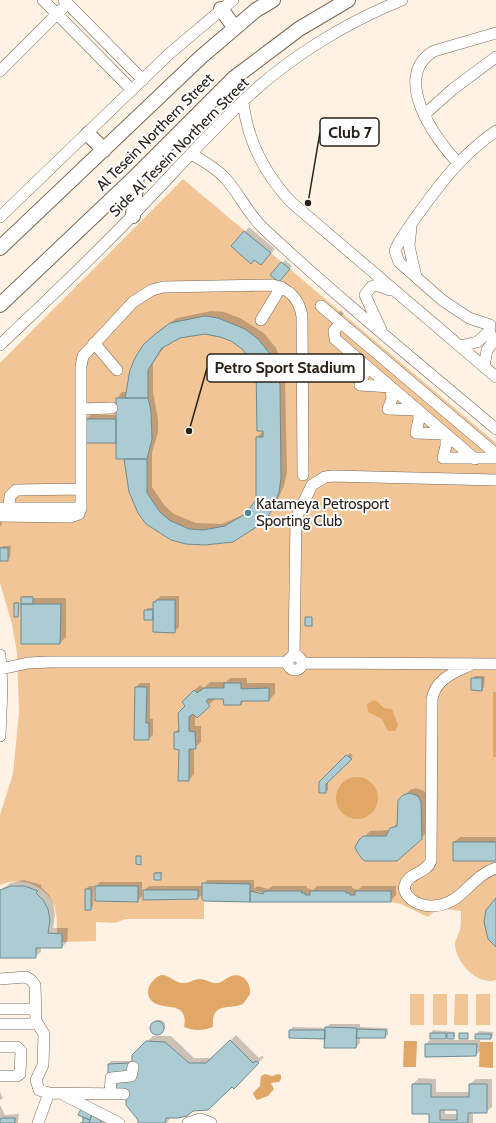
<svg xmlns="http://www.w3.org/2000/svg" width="496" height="1123" font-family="Cabin,sans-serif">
	<rect width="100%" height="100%" fill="#fef2e5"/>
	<path fill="#f1c595" d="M183 179 496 443V980C477 986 456 962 455 945 455 940 458 935 460 930 461 924 461 918 461 911L438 908 428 917 401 904 391 902 204 901V919H125L115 923 96 922V941L62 942V934L57 933C57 924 57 914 54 905 45 885 20 876 0 885V815L13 774 19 712 17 653 12 624 0 583V363Z
		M410 994H424V1025H410Z
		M433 994H447V1025H433Z
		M455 994H468V1025H454Z
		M476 994H490V1025H476Z"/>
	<path fill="#e1a766" d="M493 692H496V757H493Z
		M374 700 378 702 384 708 392 709 398 725 395 731H388L382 719 368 712 367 704Z
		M336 798a21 21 0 1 1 42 0a21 21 0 1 1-42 0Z
		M161 975C170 975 176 984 184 983 190 983 194 979 200 979 206 979 211 984 218 983 222 982 225 979 229 977 242 971 251 982 250 994L243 1004C230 1010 211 1001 213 1027 202 1031 194 1031 184 1027 189 1000 164 1011 153 1002 142 993 151 979 161 975Z
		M404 1041H417L416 1067H403Z
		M480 1042H493V1068L479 1067Z
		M265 1074 272 1076 278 1074 281 1075V1079L279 1082 271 1083 274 1089 268 1096 257 1100 254 1096 253 1093 260 1086 261 1076Z"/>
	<path fill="#0003" fill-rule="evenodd" d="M249 227 275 249 265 260 232 246Z
		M285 260 292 266 282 278 272 275Z
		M341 310 344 313 341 316 338 314Z
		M211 311 224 312 240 318 264 333 276 348 282 362 285 379 287 472 284 486 273 510 258 525 205 544 134 502 127 480 125 458 117 442 86 419 91 415H117V398L122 392H127L144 346 161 329 177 318ZM205 333 231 340 243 348 257 367 264 430 257 437V501L243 515 221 524 196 523 174 514 165 506 152 487V453L158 432V419L153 392V363L165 346 180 337Z
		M0 515H2V524L0 527Z
		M3 546H11L10 557 8 560H0V548Z
		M23 596H33V598H66V637L60 643H22Z
		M161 596H179V627L174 632 145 611 148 608H154V602Z
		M16 602H19L18 616 15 603Z
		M475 676H485L484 687 482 690 472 679Z
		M230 678H247V683H275V694L269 700H245L241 704 224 698H214L215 699 197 716 195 714V726H201V742L194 748V774L189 780 175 732 180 728 187 706 183 702 200 685 204 688 210 682H226Z
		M140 683H150V719H153V735L148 739 136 687Z
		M350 753 353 756 328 781V790L326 792 320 783Z
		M416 788 424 791 427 796V832L421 838 364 837 370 831 390 830 399 822V801L410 790Z
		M460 837H496V860L454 842Z
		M156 872H162L161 879H155Z
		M24 880 42 885 41 887 49 895 53 903 55 914 53 928H68L67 942 62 947H41V952L35 957 0 947V890L11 883Z
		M207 880H254V889L257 886 268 889 273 886H307V888L313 890 317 886H352V888L358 890 362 886H396V895L390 901 203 894 198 898 144 890 149 886H203ZM255 891 268 894H255Z
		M100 882H142V896L137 901 96 886Z
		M89 886H94L93 906 90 909 86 889Z
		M157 1020H162L165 1023V1028L157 1034 152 1032 151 1027Z
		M330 1024H360V1027L388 1028V1035L385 1037H360V1043L356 1047 326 1038 290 1030 293 1027 325 1028Z
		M433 1030 455 1032V1037L448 1036 445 1038 431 1033Z
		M479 1031 493 1032V1036L491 1038H476V1034Z
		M236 1035 259 1058 262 1056 264 1057 234 1087 232 1086 193 1110 171 1117 167 1123H139L127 1089 109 1074V1064L111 1061H133V1055L153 1036H171L194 1058H213Z
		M430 1040H480V1051L476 1055 426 1044Z
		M419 1078 436 1079V1092H470V1084L476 1079H492V1107L486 1112H473V1123H430V1113L413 1084ZM445 1109H458V1114H445Z
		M0 1092 3 1098 0 1100Z
		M0 1105 5 1115 19 1114 18 1123H0Z
		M105 1116V1123H82L84 1121Z"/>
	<path fill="#acccd3" stroke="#6d8b92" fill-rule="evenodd" d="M244 231 271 253 261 265 254 260 251 264 231 246Z
		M281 262 290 269 279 282 270 275Z
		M205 316 218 318 245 329 258 339 270 354 277 368 280 385 281 478 279 492 274 505 268 517 258 526 233 542 205 545 186 544 171 540 146 524 138 513 129 492 124 459H147V493L160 512 169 520 189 529 203 530 225 526 245 514 256 500V437H263V431H257L256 367 242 349 231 341 220 337 205 334 180 338 162 348 148 370V398H125L130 370 135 358 143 345 154 335 170 323Z
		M116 398H148L151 411 152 439 147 459H116Z
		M85 419H116V443H85Z
		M0 548H8V561H0Z
		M21 597H33V604H21Z
		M156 600H175V633L153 632V602H156Z
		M14 603H19L18 617H14Z
		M21 604H61L60 644H21Z
		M144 610H153V620H144Z
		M305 617H312V626H305Z
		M471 678H482V691L471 690Z
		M224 683H241V689L269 688V701H241V705H224L223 699H208L206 701 210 706 197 718 193 714 189 717V731L195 732 196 749H189V781H178L179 750 174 749V732H179L178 713 185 706 182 702 194 690 197 693 204 688H224Z
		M135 687H147L146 723H149V740H134Z
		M346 755 352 759 326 784V793H319V782Z
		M410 793 418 796 421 802 422 839 397 861H365L362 859 356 850 355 847 359 840 363 836H386L390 828 397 826 398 800 403 795Z
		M453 842H496V861H453Z
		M136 856H141V865L136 864Z
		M154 873H161V880H154Z
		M202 883 250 884V902L204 901 202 899Z
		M11 886H25L38 891 36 893 43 900 48 909 50 920 48 933 62 934V948H36V958H0V890Z
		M95 886H138V902L95 901Z
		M85 889H91V910H85Z
		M143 890H198V899L143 900Z
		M250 891 263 894V892L267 891H302L301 893H305V895H310V891H346V893H350V895H355V891H391V902H250Z
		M496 898V947L488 939 484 922 486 910Z
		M150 1028a7 7 0 1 1 14 0a7 7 0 1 1-14 0Z
		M325 1027 357 1028 356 1048H324Z
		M357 1029 386 1030 385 1038H356Z
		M289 1030H325V1039L289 1038Z
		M430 1033H446V1039H430Z
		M447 1033H454V1039H447Z
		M459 1033H468V1039H459Z
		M475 1034H491V1039H475Z
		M230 1040 253 1063 256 1061 259 1063 234 1089 232 1087 208 1110 193 1111 187 1116 178 1118H166L165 1123H138V1120L126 1105V1090H113V1078H136V1066H132V1055L146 1041 165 1042 189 1063H206Z
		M425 1044H477L476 1056 425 1057Z
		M129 1063V1074L108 1075V1064Z
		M412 1084H431V1097H469V1084H487V1113H468V1123H429V1114H412ZM440 1110H457V1120H440Z
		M81 1109 92 1114 90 1120 78 1115Z
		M92 1114 101 1120V1123H89Z
		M83 1117 90 1120 89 1123H80H83Z
		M3 1118H15V1123H0V1119Z"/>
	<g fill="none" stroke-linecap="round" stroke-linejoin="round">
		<defs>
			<path id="minor" d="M43 0 132 90
				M64 0 143 80
				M0 71 62 9
				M243 101C247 140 264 173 291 202L496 377
				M425 114 453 89 496 57
				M191 154C204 161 216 168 226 179 240 195 248 214 264 229 339 299 418 363 496 429
				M458 163C434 138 391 76 434 51L496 33
				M0 217 169 54 233 0
				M411 227 409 246 416 277
				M321 306 496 454
				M261 320 281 287
				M340 323 334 331 335 339 475 459
				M490 325 469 318 442 300 399 262 395 251C399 239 409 228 416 217 440 184 462 154 496 131
				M381 330 365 295 371 287 376 285 390 290
				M94 343 117 370
				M0 345C45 302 91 259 134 214 170 177 205 137 243 101 288 58 345 23 402 0
				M460 346 477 342 490 331
				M363 363 364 374 360 385 391 387 392 399 388 409 418 410 419 419 416 433 446 434V446L443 458H496
				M484 367 487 350 496 338
				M81 409 112 408
				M0 508H81
				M9 508 10 496 16 490 81 489
				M0 516 70 517 79 514 81 508V366L83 356 133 302 152 290 163 287 273 285C290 289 299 299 302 316L303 475
				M0 655 2 687 0 736
				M288 663a7 7 0 1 1 14 0a7 7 0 1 1-14 0Z
				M294 656 296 518 312 485 325 477 333 476 496 480
				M302 663 496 664
				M472 664C454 673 436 678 432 699L431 861C426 874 409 872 405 885 403 891 407 896 412 900 418 904 425 906 432 906 463 905 469 877 496 868
				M1 669 28 663 50 662H287
				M0 979 26 977 31 980 35 985 36 1021 44 1034 43 1065 36 1080 39 1090 49 1093 124 1094
				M0 1009H35
				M0 1024H37
				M0 1047H17L21 1051 20 1074 17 1076H0
				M110 1094 111 1078 131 1076 133 1067
				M64 1095 119 1123
				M38 1123 49 1093
				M188 1123 200 1119 211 1123"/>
			<path id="major" d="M221 9 235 28
				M88 134 104 150
				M133 216 137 175
				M0 248 201 57 256 10 273 0
				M0 305 137 175 234 78 299 29 348 0"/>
		</defs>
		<use href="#minor" stroke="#786754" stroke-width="12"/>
		<use href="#major" stroke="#786754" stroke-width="16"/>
		<use href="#minor" stroke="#fff" stroke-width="11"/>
		<use href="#major" stroke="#fff" stroke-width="14"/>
	</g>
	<circle fill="#478b9a" stroke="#fff" stroke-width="1.5" cx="248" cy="513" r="4"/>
	<g text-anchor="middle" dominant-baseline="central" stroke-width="4" stroke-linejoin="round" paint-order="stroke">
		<g font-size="15" fill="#29221a" stroke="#fff">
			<text transform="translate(155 132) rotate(-45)">Al Tesein Northern Street</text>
			<text transform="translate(179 147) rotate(-45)">Side Al Tesein Northern Street</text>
		</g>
		<g font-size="15" fill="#29221a" stroke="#fff" text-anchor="start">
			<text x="256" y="504">Katameya Petrosport<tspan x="256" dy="17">Sporting Club</tspan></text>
		</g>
	</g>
	<path fill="none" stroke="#29221a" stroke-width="1.5" d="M308 203L320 132M189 431L207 368"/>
	<g fill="#29221a" stroke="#fff" stroke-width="1.5">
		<circle cx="308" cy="203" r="4"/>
		<circle cx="189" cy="431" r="4"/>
	</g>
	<g fill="#fff" stroke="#29221a" stroke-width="1.5">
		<rect x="320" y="118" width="59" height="28" rx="4"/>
		<rect x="207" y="354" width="157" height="28" rx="4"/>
	</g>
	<g font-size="16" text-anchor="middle" font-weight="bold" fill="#29221a">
		<text x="350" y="138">Club 7</text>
		<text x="285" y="373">Petro Sport Stadium</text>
	</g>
</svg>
